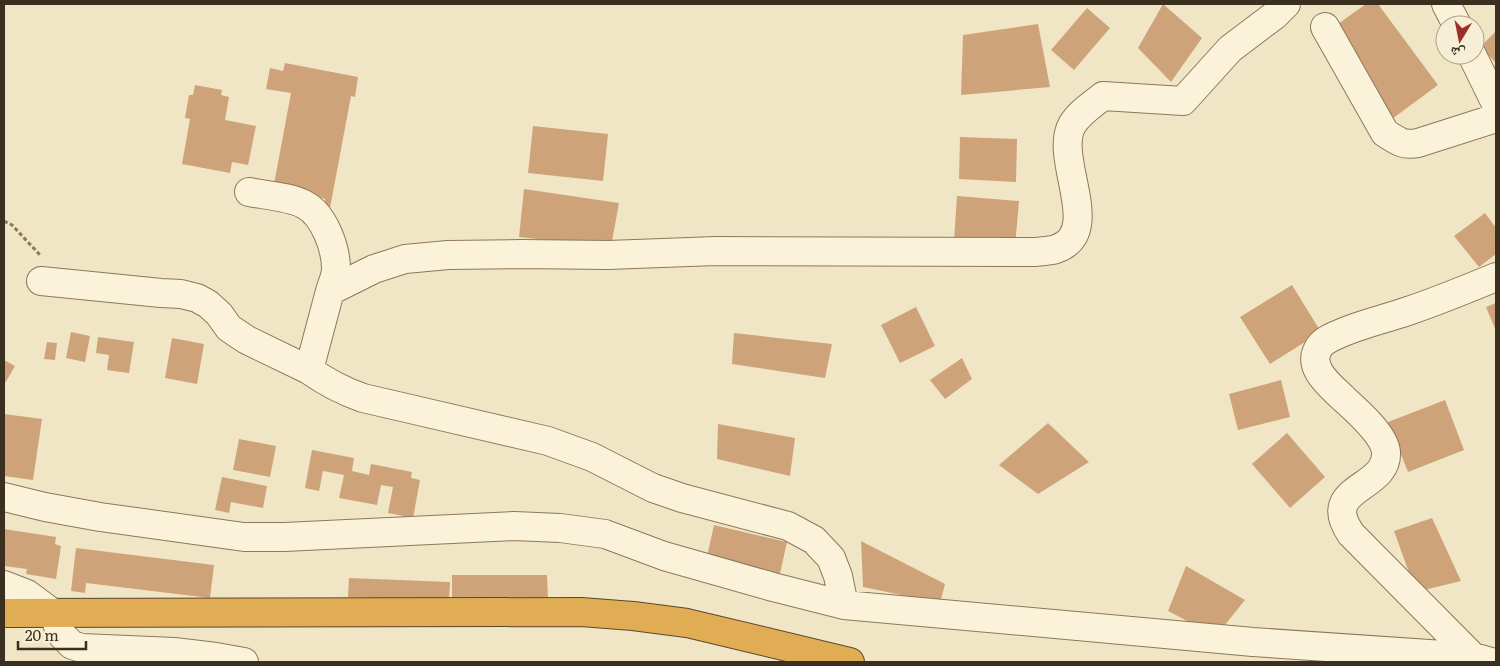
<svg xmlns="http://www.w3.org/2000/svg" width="1500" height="666" font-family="Literata,'Noto Naskh Arabic',serif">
	<rect width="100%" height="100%" fill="#f0e6c6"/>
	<path fill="#cfa37a" d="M1163 4 1202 38 1171 82 1138 48Z
		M1366 4H1378L1438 85 1392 119 1328 31Z
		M1087 8 1110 28 1074 70 1051 50Z
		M1038 24 1050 87 961 95 963 35Z
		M1496 31V63L1480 47Z
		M285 63 358 77 355 97 351 96 330 208 324 207 325 199 318 197 317 203 272 195 291 93 266 89 270 68 283 71Z
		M195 85 222 90 221 95 229 97 225 120 256 126 248 165 232 162 230 173 182 164 190 119 185 118 189 95H193Z
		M533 126 608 134 603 181 528 173Z
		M960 137 1017 139 1016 182 959 179Z
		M524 189 619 203 611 247 519 237Z
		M957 196 1019 201 1015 246 954 241Z
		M1485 213 1496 228V254L1479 267 1454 236Z
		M1292 285 1321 332 1270 364 1240 317Z
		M1496 303V331L1486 307Z
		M916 307 935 346 900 363 881 325Z
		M71 332 90 336 85 362 66 358Z
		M734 333 832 344 825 378 732 364Z
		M98 337 134 342 129 373 107 370 109 355 96 353Z
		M172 338 204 344 197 384 165 378Z
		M47 342 57 343 55 360 44 359Z
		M962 358 972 379 945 399 930 380Z
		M4 360 15 366 4 385Z
		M1281 380 1290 417 1238 430 1229 394Z
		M1445 400 1464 450 1408 472 1388 422Z
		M4 414 42 419 33 480 4 476Z
		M1048 423 1089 462 1038 494 999 465Z
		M718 424 795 438 790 476 717 459Z
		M1287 433 1325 477 1290 508 1252 464Z
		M239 439 276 446 270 477 233 470Z
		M312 450 354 458 352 471 369 475 371 464 412 472 411 478 420 480 413 518 388 513 393 487 381 485 377 505 339 498 344 475 323 471 319 491 305 488Z
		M222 477 267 486 263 508 231 502 229 513 215 510Z
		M1432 518 1461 581 1416 592 1394 531Z
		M714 525 787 542 779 578 706 561Z
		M4 529 56 537 55 544 61 546 56 579 26 574 27 569 4 566Z
		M861 541 945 584 940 603 863 587Z
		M76 548 214 565 210 598 86 583 85 593 71 591Z
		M1186 566 1245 600 1216 636 1168 611Z
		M452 575H547L548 599H452Z
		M349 578 450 582 449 601 348 597Z"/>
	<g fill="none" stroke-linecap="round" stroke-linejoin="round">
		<defs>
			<path id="minor" d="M1446 4 1457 25
				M1325 27 1385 133C1398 141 1403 146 1418 143L1496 118
				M1472 55 1496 104
				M249 192C264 195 292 197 305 205 324 215 336 248 336 269 336 276 332 284 330 291
				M41 281 161 293 181 294 197 298 208 304 219 314 229 328 247 340 309 370
				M4 497 45 507 100 517 244 537H284L514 526 560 528 605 534 664 556 773 587 844 605 1253 642 1473 657 1491 662
				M4 585 27 594 54 614 58 626 63 636 72 645 82 648 174 652 216 657 244 662
				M844 605 838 576 831 558 814 540 788 526 682 498 653 488 592 457 548 441 363 398C343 391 326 382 309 370L330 291 374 269 405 259 448 255 522 254 608 255 716 251 1036 252C1043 251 1050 251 1056 249 1105 232 1053 159 1072 125 1079 113 1093 104 1103 96L1183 101 1230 49 1275 15 1286 4
				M1473 657 1351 534C1318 486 1389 490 1386 452 1384 434 1357 411 1344 399 1332 387 1307 369 1318 349 1322 341 1332 337 1339 334 1361 324 1385 319 1408 311 1438 301 1467 289 1496 277"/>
			<path id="highway" d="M4 613 581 612 633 616 687 623 850 662"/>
		</defs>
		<use href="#minor" stroke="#8c785b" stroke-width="30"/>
		<use href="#highway" stroke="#59462f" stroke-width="30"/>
		<path stroke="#8c785b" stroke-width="3" stroke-dasharray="4 2.5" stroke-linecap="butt" d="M4 221 12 225 41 256"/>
		<use href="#minor" stroke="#faf2d9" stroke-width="28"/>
		<use href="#highway" stroke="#e0ad55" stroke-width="28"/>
	</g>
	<rect width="1500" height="666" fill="none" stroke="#3b2f1f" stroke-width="10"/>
	<g transform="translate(1460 40) rotate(190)"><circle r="24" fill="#f7efd5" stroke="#aca28c"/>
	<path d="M0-4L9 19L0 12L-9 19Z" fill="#9c3029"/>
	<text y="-8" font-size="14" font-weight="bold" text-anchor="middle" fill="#3b2f1f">ش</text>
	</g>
	<path d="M18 641v8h68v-8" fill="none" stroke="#3b2f1f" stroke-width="2.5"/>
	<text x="25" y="641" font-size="15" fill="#3b2f1f" stroke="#f7efd5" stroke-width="4" paint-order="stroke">20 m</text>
</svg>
